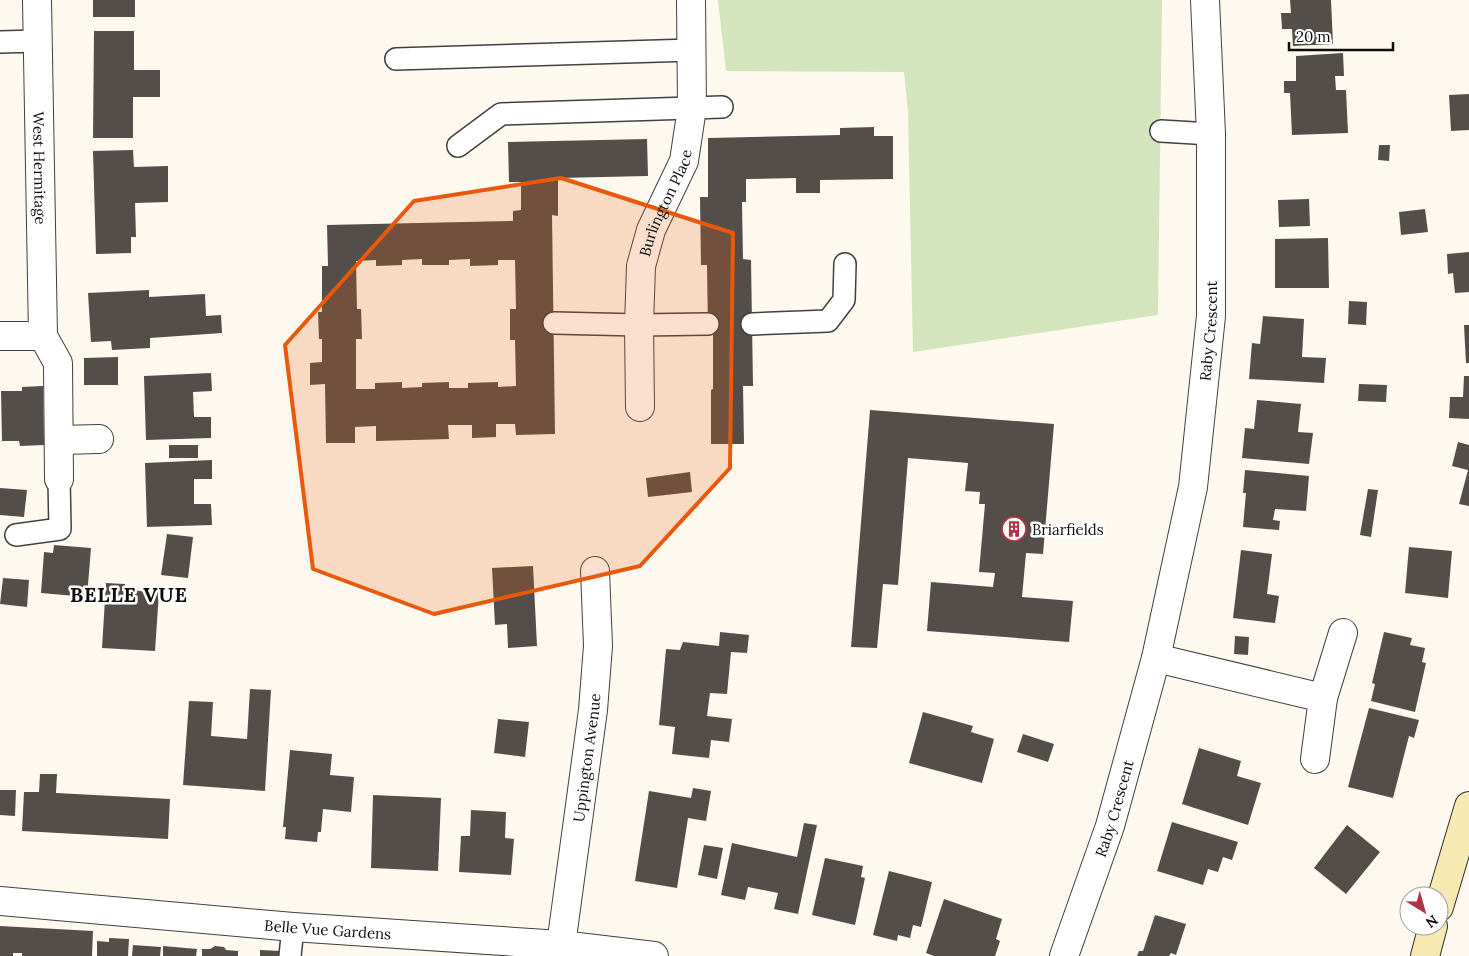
<svg xmlns="http://www.w3.org/2000/svg" width="1469" height="956" font-family="Lora,serif">
	<rect width="100%" height="100%" fill="#fdf9ef"/>
	<path fill="#d4e4bc" d="M718 0H1162L1158 315 913 352 908 111 904 72 726 71Z"/>
	<path fill="#544e4b" fill-rule="evenodd" d="M93 0H135V17H93Z
		M1290 0H1331L1333 44 1293 46 1292 29H1282L1281 13H1291Z
		M94 31H134V70H160V97H133V138H93Z
		M1343 53 1344 76H1335L1336 90H1346L1348 133 1292 135 1290 93H1284V81H1296V56Z
		M1469 94V130L1451 131 1449 95Z
		M874 127V136H893V179L820 180V193H796V178L746 179V202H742L743 259 751 260 753 386H743L744 444H711V390L713 389V335L708 333 707 265H701L700 197H708V138L840 135V128Z
		M647 139 648 176 558 178V216L552 215 555 434 516 435 515 424H496V437L472 438V425H448L449 439 376 441V426L355 427V443H326L325 384 310 385V363L322 362V339H319L318 312H322V266H328L327 225 513 221V211L521 210V182H509L508 142ZM422 259V265H449V260L470 259V266L498 265V260H515L516 309H510V340H515L516 386 498 387V382L468 383V388H449V382L422 383V387L402 388V382L375 383V389H356V339H362L361 309H357L356 261 376 260V266L402 265V260Z
		M1379 145H1390L1389 161 1378 160Z
		M133 150 134 167 168 166V202L135 203 136 237H131V253L96 254 93 151Z
		M1309 199 1310 226 1279 227 1278 200Z
		M1425 209 1428 232 1401 235 1399 212Z
		M1328 238 1329 288H1275V239Z
		M1469 252V292L1455 293 1453 273 1448 274 1447 254Z
		M149 290V297L205 294 206 316 221 315 222 333 150 338V348L112 350 111 341 91 342 88 293Z
		M1349 301 1367 302 1366 325 1348 324Z
		M1263 316 1304 319 1302 357 1326 358 1324 383 1249 379 1252 343 1260 344Z
		M1464 325H1469V363H1466Z
		M118 357V385H84V358Z
		M211 373 212 391 193 392 194 417H211V438L146 440 144 376Z
		M1464 376H1469V419L1449 418 1450 397H1463Z
		M1359 384 1387 385 1386 402 1358 401Z
		M43 386 44 445 20 446 19 441H2L1 391H22V387Z
		M1257 400 1301 404 1298 432 1313 433 1309 464 1242 458 1245 428 1254 429Z
		M870 410 1054 424 1043 554 1026 553 1022 597 1073 601 1069 642 927 631 931 582 993 587 995 573 979 572 985 504H979L980 492 965 491 968 463 908 458 898 585 883 584 877 648 851 647Z
		M1458 442 1469 445V506L1459 504 1468 470 1452 466Z
		M169 445H198V458H169Z
		M212 460V479H194V504H211L212 525 147 527 145 463Z
		M1245 470 1309 476 1306 511 1275 509 1273 520 1280 521 1279 530 1243 527 1246 493H1243Z
		M690 472 692 492 648 497 646 478Z
		M0 488 27 490 24 517 0 515Z
		M1368 489 1378 490 1371 537 1360 535Z
		M167 534 193 537 188 578 161 575Z
		M54 545 91 548 87 597 41 593 44 552 53 553Z
		M1409 547 1452 551 1448 598 1405 593Z
		M1241 550 1272 554 1267 594 1279 596 1275 623 1233 618Z
		M533 566 537 646 508 648 507 624 495 625 492 568Z
		M3 578 29 580 27 607 0 604Z
		M106 583 125 584 124 590 159 592 155 651 102 648Z
		M720 632 749 635 747 653 731 652 727 694 710 693 707 716 732 719 729 742 711 740 709 758 672 754 675 727 659 725 666 649 680 650 683 642 719 646Z
		M1384 632 1412 638 1410 645 1425 648 1422 662 1426 663 1415 712 1371 701 1375 684 1372 683Z
		M1235 636 1249 637 1248 655 1234 654Z
		M250 689 271 690 265 791 183 785 189 701 213 702 211 736 247 739Z
		M1369 708 1419 720 1414 738 1409 736 1393 798 1348 787Z
		M923 712 973 726 971 732 994 739 982 783 909 763Z
		M498 719 529 722 525 757 494 753Z
		M1023 734 1054 744 1048 762 1017 752Z
		M1199 748 1241 761 1237 776 1261 783 1248 825 1182 804Z
		M290 750 332 754 330 775 354 777 351 812 323 809 321 832H318L317 842 285 839 286 827H283Z
		M40 774H57L56 793 170 799 168 839 22 831 24 792H39Z
		M693 788 711 791 706 821 688 818 677 888 635 881 649 791 691 798Z
		M0 790H16L15 816 0 815Z
		M373 795 441 798 438 871 371 868Z
		M471 810 506 812 505 838 514 839 511 875 459 872 461 836H470Z
		M1172 822 1238 842 1232 860 1223 857 1218 872 1208 869 1203 885 1157 871Z
		M804 823 817 825 798 914 774 909 778 893 748 887 745 900 721 895 732 843 797 857Z
		M1347 825 1380 852 1346 894 1314 868Z
		M704 845 723 848 717 879 698 875Z
		M825 858 863 866 861 877 865 878 855 925 812 915Z
		M889 871 932 882 921 927 913 925 910 938 898 935 897 941 873 935Z
		M944 899 1002 919 996 939 1000 941 995 956H934L926 953Z
		M1155 915 1186 924 1176 955 1171 953 1169 956H1137L1139 951H1143Z
		M0 926 93 931 92 956H22V953H13V956H0Z
		M109 938 129 939 128 956H97V941L109 942Z
		M133 945 161 947 160 956H132Z
		M163 946 197 949 196 956H163Z
		M215 946 224 947 226 950 238 951V956H202V949H210Z
		M260 950 281 951V956H260Z"/>
	<g fill="none" stroke-linecap="round" stroke-linejoin="round">
		<defs>
			<path id="lane" d="M0 42 38 41
				M396 59 692 50
				M1161 131 1211 134
				M458 146 501 114 722 107
				M554 323 639 325 708 324
				M752 324 828 321 844 300 845 264
				M16 535 60 529 59 479
				M290 956 293 927"/>
			<g id="street">
				<path id="s1" d="M37 0 43 336 58 363 59 479"/>
				<path d="M0 336H43"/>
				<path id="s2" d="M640 407 639 325 641 266 651 230 684 161 692 108 691 0"/>
				<path d="M59 440 99 439"/>
				<path d="M1156 658 1323 698 1315 759"/>
				<path d="M1323 698 1343 633"/>
				<path id="s3" d="M0 901 293 927 561 945 654 956"/>
				<path id="s4" d="M561 945 593 710 598 646 595 571"/>
				<path id="s5" d="M1064 956 1110 826 1156 658 1193 487 1211 316V134L1205 0"/>
			</g>
			<path id="secondary" d="M1439 907 1469 806
				M1425 956 1433 926"/>
		</defs>
		<use href="#lane" stroke="#404040" stroke-width="24"/>
		<use href="#street" stroke="#404040" stroke-width="30"/>
		<use href="#secondary" stroke="#2f2f2f" stroke-width="30"/>
		<use href="#lane" stroke="#fff" stroke-width="21"/>
		<use href="#street" stroke="#fff" stroke-width="28"/>
		<use href="#secondary" stroke="#f6e9b2" stroke-width="28"/>
	</g>
	<path fill="#e8590c" fill-opacity="0.2" stroke="#e8590c" stroke-width="4" stroke-linejoin="round" d="M561 178 733 233 730 468 640 566 434 614 313 569 285 345 414 201Z"/>
	<defs>
		<symbol id="building-ring" viewBox="-11 -11 22 22"><circle r="9.5" fill="#fff" stroke="#ad3544" stroke-width="1.5"/><path d="M-4-6H4V6H1V3H-1V6H-4ZM-2.5-4.3h1.7v1.8h-1.7ZM.8-4.3h1.7v1.8H.8ZM-2.5-1h1.7V.8h-1.7ZM.8-1h1.7V.8H.8Z" fill="#ad3544"/></symbol>
	</defs>
	<g fill-rule="evenodd">
		<use href="#building-ring" x="1000" y="515" width="28" height="28"/>
	</g>
	<g text-anchor="middle" dominant-baseline="central" stroke-width="5" stroke-linejoin="round" paint-order="stroke">
		<g font-size="15" fill="#0d0d0d" stroke="#fff">
			<text stroke="none"><textPath href="#s1" startOffset="168">West Hermitage</textPath></text>
			<text stroke="none"><textPath href="#s2" startOffset="209">Burlington Place</textPath></text>
			<text stroke="none"><textPath href="#s5" startOffset="644">Raby Crescent</textPath></text>
			<text stroke="none"><textPath href="#s4" startOffset="189">Uppington Avenue</textPath></text>
			<text stroke="none"><textPath href="#s5" startOffset="156">Raby Crescent</textPath></text>
			<text stroke="none"><textPath href="#s3" startOffset="329">Belle Vue Gardens</textPath></text>
		</g>
		<g font-size="15" fill="#0d0d0d" stroke="#fff" text-anchor="start">
			<text x="1032" y="529">Briarfields</text>
		</g>
		<g font-size="20" font-weight="bold" letter-spacing="1" fill="#0d0d0d" stroke="#fff">
			<text x="129" y="594">BELLE VUE</text>
		</g>
	</g>
	<g transform="translate(1424 911) rotate(143)"><circle r="24" fill="#ffffff" stroke="#9e9e9e"/>
	<path d="M0-4L9 19L0 12L-9 19Z" fill="#ad3544"/>
	<text y="-8" font-size="14" font-weight="bold" text-anchor="middle" fill="#0d0d0d">N</text>
	</g>
	<path d="M1289 42v8h104v-8" fill="none" stroke="#0d0d0d" stroke-width="2.5"/>
	<text x="1296" y="42" font-size="15" fill="#0d0d0d" stroke="#ffffff" stroke-width="4" paint-order="stroke">20 m</text>
</svg>
